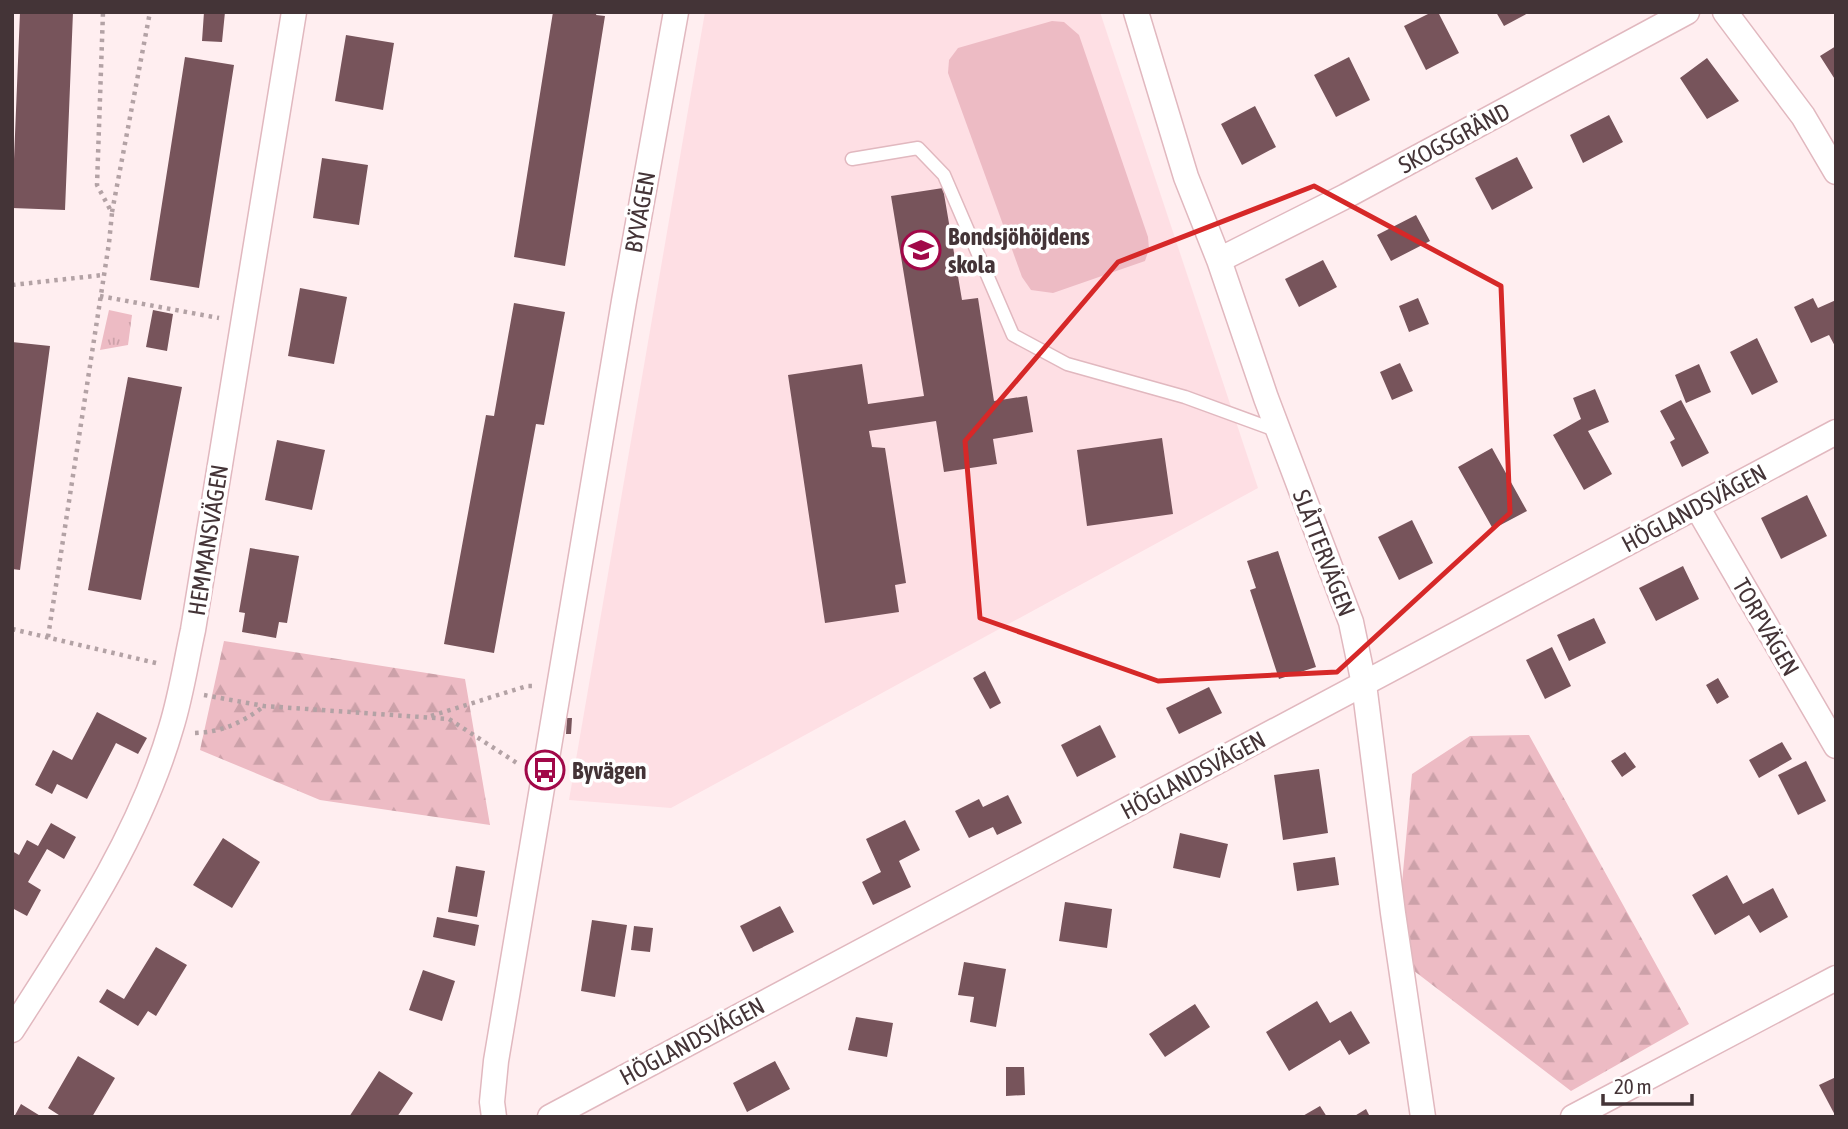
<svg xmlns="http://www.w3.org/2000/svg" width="1848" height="1129" font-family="'Asap Condensed',sans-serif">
	<defs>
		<pattern id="forest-firs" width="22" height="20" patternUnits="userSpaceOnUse" patternTransform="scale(1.75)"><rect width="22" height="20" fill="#edbbc4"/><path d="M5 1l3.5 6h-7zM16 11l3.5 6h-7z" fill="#cca1a9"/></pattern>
		<pattern id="park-tufts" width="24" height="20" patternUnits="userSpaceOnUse" patternTransform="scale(1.75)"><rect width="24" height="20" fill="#edbbc4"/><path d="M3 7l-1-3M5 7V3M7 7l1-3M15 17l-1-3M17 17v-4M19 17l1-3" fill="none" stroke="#cca1a9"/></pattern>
	</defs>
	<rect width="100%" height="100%" fill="#ffeef0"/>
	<path fill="#fedfe4" d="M705 12H1100L1258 488 671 808 569 800Z"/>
	<path fill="url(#forest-firs)" d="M224 641 465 679 490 825 320 800 200 750Z
		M1529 735 1689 1024 1571 1091 1405 964 1401 894 1412 774 1470 736Z"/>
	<path fill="url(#park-tufts)" d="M109 310 132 315 128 345 100 350Z"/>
	<path fill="#edbbc4" d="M1052 21 1064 22 1079 35 1148 237 1149 249 1145 261 1053 293 1031 290 1022 277 948 73 949 60 958 48Z"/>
	<path fill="#77545b" d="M20 12H73L65 210 12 208Z
		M204 12H225L222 42 202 41Z
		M553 12H597L596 15 605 16 565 266 514 257Z
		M1432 12H1438L1459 53 1426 70 1404 26Z
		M1496 12H1530L1504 26Z
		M346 35 394 43 383 110 335 101Z
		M1836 46V81L1820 56Z
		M185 57 234 65 199 288 150 280Z
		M1349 57 1370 100 1336 117 1314 75Z
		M1707 58 1739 101 1707 119 1680 78Z
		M1255 106 1276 147 1242 165 1221 124Z
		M1609 115 1623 142 1583 163 1570 135Z
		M1517 157 1533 188 1492 210 1475 178Z
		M322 158 368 165 359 225 313 218Z
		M943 188 962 300 978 298 994 401 1027 396 1033 432 993 439 997 464 944 472 936 421 869 431 872 447 885 448 906 583 895 585 899 612 825 623 788 375 862 364 868 404 924 396 891 196Z
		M1416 215 1430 241 1391 261 1377 235Z
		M1323 260 1337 287 1299 307 1285 279Z
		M300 288 347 297 334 364 288 356Z
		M1418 298 1429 324 1409 332 1399 306Z
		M1813 298 1818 308 1836 300V348L1829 335 1811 343 1794 307Z
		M514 303 565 312 544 425 536 424 494 653 444 644 486 415 494 416Z
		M153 310 173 314 167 351 146 347Z
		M1757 338 1778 382 1752 395 1730 352Z
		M12 342 50 346 20 570 12 569Z
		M1400 363 1413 391 1392 400 1380 372Z
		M1699 364 1711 392 1686 403 1675 375Z
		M128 377 182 387 141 600 88 590Z
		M1595 389 1609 422 1588 431 1612 474 1584 490 1553 435 1581 419 1573 398Z
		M1681 400 1709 453 1682 467 1670 442 1675 439 1660 411Z
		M1162 438 1173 514 1087 526 1077 450Z
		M277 440 325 450 312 510 265 500Z
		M1492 448 1527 511 1493 529 1458 467Z
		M1807 495 1827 536 1781 559 1761 518Z
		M1412 520 1433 563 1399 580 1378 537Z
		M250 548 299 556 287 623 279 622 276 638 242 632 245 613 239 612Z
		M1278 551 1316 667 1279 679 1250 590 1256 588 1247 561Z
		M1683 566 1699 599 1656 621 1639 588Z
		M1594 618 1606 643 1569 661 1557 635Z
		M1552 647 1571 686 1545 699 1526 660Z
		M985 671 1001 703 990 709 973 678Z
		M1718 678 1729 697 1717 704 1706 685Z
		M1209 687 1222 713 1179 734 1166 708Z
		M97 712 147 738 138 754 116 743 87 799 57 784 52 794 35 785 53 750 72 760Z
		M567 718H572L571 734H566Z
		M1100 725 1116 757 1077 777 1061 745Z
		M1782 742 1792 759 1759 778 1749 760Z
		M1625 752 1636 767 1622 777 1611 761Z
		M1806 761 1826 801 1798 815 1778 775Z
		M1319 769 1328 833 1283 840 1274 775Z
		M1008 795 1022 823 997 835 993 827 969 838 955 811 979 799 983 807Z
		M905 820 920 850 899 861 911 887 873 905 862 882 881 872 866 839Z
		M51 823 76 837 64 859 47 849 28 882 41 890 27 916 12 908V851L19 855 27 840 38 846Z
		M1180 833 1228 844 1220 878 1173 868Z
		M223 838 260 862 232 908 193 885Z
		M1335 857 1339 885 1297 891 1293 863Z
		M456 866 485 871 477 917 448 912Z
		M1727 875 1743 904 1773 888 1788 917 1760 933 1749 915 1715 935 1692 895Z
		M1065 902 1112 909 1107 948 1059 941Z
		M780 906 794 932 753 952 740 926Z
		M437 917 479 925 475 946 433 937Z
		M592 920 627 925 615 997 581 991Z
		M634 926 653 928 650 952 631 950Z
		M156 947 187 965 156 1016 148 1011 138 1026 99 1002 107 989 124 999Z
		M964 962 1006 969 996 1027 970 1022 974 997 958 995Z
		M423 970 455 981 442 1021 409 1010Z
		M1317 1001 1330 1023 1351 1011 1370 1043 1349 1055 1340 1040 1289 1071 1266 1032Z
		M1195 1004 1210 1027 1165 1057 1149 1034Z
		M856 1017 893 1023 887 1057 848 1050Z
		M78 1056 115 1078 92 1117H62L48 1108Z
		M775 1061 790 1089 747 1112 733 1083Z
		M1006 1067H1024L1025 1095 1006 1096Z
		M379 1071 413 1093 397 1117H349Z
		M1836 1077V1117L1819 1085Z
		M21 1104 42 1117H14Z
		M1320 1106 1327 1117H1301Z
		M1366 1109 1370 1117H1353Z"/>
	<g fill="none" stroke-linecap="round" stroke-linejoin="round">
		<defs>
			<path id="service" d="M852 159 918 148 944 175 1013 335 1067 364 1185 397 1278 431"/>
			<path id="minor" d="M1136 12 1186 177 1219 260 1266 398 1351 622 1364 684 1393 913 1423 1117
				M1725 12 1803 116 1836 172
				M1219 260 1346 196 1687 12
				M1697 507 1836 746
				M12 1030C73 935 139 838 171 728 181 696 186 662 193 630L294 12
				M494 1117 492 1102 496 1061 624 301 676 12
				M550 1117 1836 432
				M1573 1117 1836 978"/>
		</defs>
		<use href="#service" stroke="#e1b8bf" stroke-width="15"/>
		<use href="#minor" stroke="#e1b8bf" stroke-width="27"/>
		<path stroke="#b3a2a5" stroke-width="4.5" stroke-dasharray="3.5 5" stroke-linecap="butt" d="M112 212 150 12
			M12 285 103 275
			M100 296 219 318
			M12 629 160 664
			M48 637 109 243 112 213 97 185 103 12
			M204 695 264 706 449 719 520 765
			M431 716 527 686H533
			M195 733C222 732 241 723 263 707"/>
		<use href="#service" stroke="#fff" stroke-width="12"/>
		<use href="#minor" stroke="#fff" stroke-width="24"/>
	</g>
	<path fill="none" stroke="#d62828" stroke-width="5" stroke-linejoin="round" d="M1314 186 1501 286 1510 513 1337 672 1158 681 980 618 965 441 1118 262Z"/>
	<defs>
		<symbol id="school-ring" viewBox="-11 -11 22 22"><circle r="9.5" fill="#fff" stroke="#a10848" stroke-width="1.5"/><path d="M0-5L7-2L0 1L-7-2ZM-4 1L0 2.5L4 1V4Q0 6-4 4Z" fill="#a10848"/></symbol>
		<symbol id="bus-ring" viewBox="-11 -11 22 22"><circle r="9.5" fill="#fff" stroke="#a10848" stroke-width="1.5"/><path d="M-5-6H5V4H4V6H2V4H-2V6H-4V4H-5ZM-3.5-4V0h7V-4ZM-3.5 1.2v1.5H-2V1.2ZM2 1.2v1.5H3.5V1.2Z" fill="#a10848"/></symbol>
	</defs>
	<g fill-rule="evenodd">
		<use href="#school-ring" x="899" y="228" width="44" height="44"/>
		<use href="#bus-ring" x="523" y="748" width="44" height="44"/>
	</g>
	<g text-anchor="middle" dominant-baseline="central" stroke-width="7" stroke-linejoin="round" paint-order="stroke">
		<g font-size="24" fill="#443437" stroke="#fff">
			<text transform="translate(1454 138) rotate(-28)">SKOGSGRÄND</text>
			<text transform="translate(640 212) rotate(-80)">BYVÄGEN</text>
			<text transform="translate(1694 508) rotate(-28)">HÖGLANDSVÄGEN</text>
			<text transform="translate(208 540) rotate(-81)">HEMMANSVÄGEN</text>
			<text transform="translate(1324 553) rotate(69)">SLÅTTERVÄGEN</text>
			<text transform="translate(1766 627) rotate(60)">TORPVÄGEN</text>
			<text transform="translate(1193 775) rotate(-28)">HÖGLANDSVÄGEN</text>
			<text transform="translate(692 1041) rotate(-28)">HÖGLANDSVÄGEN</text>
		</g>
		<g font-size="24" font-weight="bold" fill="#443437" stroke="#fff" text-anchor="start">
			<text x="948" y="236">Bondsjöhöjdens<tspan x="948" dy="28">skola</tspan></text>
			<text x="572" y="770">Byvägen</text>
		</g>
	</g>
	<rect width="1848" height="1129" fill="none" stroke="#443437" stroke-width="28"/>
	<path d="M1603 1094v10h89v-10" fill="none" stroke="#443437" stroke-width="3.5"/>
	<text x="1614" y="1094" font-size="21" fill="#443437" stroke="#ffffff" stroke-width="5" paint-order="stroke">20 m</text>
</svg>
